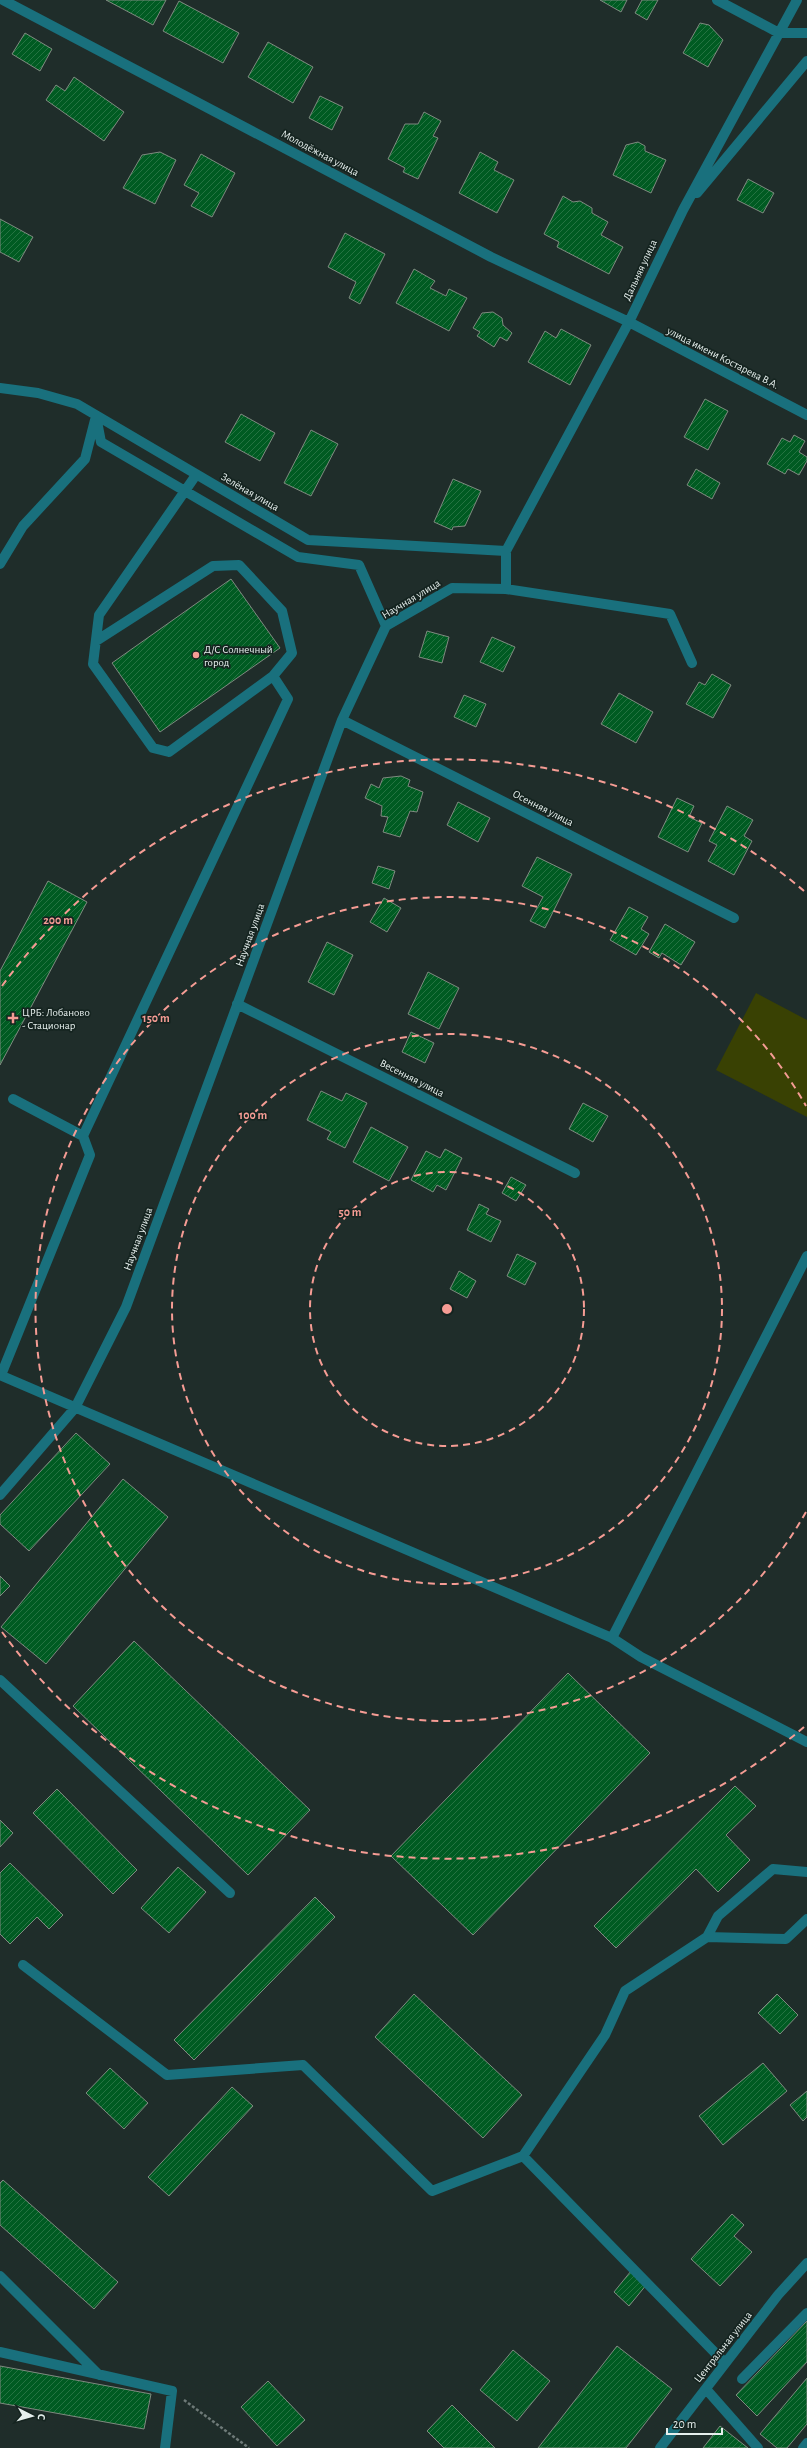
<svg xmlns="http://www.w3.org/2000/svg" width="807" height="2448" font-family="'Alegreya Sans',sans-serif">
	<defs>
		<pattern id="building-hatch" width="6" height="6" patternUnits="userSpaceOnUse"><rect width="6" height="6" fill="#005b22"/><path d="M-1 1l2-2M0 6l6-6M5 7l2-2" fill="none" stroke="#257342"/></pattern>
	</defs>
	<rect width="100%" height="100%" fill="#1f2d2a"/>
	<path fill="#394103" d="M756 993 807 1020V1117L716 1070Z"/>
	<path fill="url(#building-hatch)" stroke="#7f8a80" d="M106 0H166L153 25Z
		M600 0H627L621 12Z
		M642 0H658L647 20 635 13Z
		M179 1 239 33 223 63 163 31Z
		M700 23 709 25 723 40 708 67 683 53Z
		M25 33 52 49 40 71 12 54Z
		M268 42 313 67 293 103 248 77Z
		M74 77 124 112 104 141 46 100 56 85 65 91Z
		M320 96 343 107 332 130 309 118Z
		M424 112 441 121 433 136 438 138 418 179 403 172 405 168 388 159 405 124H418Z
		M638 142 645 146V151L666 160 651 193 613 175 626 145Z
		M160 152 176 160 155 204 123 188 142 155Z
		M480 152 498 162 494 170 514 180 497 213 459 193Z
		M201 154 235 173 212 217 191 206 199 193 184 185Z
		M748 179 774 193 763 213 737 200Z
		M563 196 573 202 580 201 592 208V213L608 222 601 235 623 247 609 274 557 247 559 242 544 234Z
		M0 219 33 237 19 262 0 252Z
		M345 233 385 254 360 304 349 298 356 282 328 267Z
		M414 269 435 281 430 288 446 296 449 289 467 298 449 331 396 303Z
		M493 312 502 318 503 325 512 333 507 341 500 337 494 347 477 336 480 332 473 328 482 313Z
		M561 329 591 345 570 385 528 362 545 331 556 338Z
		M705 399 728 411 708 450 684 437Z
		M241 414 275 433 260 461 225 442Z
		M311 430 338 444 311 496 284 483Z
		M794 435 805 441 799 452 807 457V461L799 475 788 469 785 474 767 464 782 438 790 442Z
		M696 469 720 483 712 499 687 485Z
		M453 479 481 491 465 526 453 527 452 530 434 522Z
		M231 579 280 648 160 732 112 663Z
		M427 631 449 637 442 663 419 657Z
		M492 637 515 647 503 672 480 662Z
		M712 674 731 685 713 718 686 704 699 682 705 685Z
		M619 693 653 712 636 743 601 724Z
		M464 695 486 704 476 727 454 717Z
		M401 776 410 780 408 786 423 792 417 812 410 811 400 837 383 832 388 817 381 816 382 806 365 798 371 784 379 788 383 778Z
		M677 798 694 806 689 817 702 823 688 852 658 837Z
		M458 802 490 818 478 842 447 825Z
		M727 806 753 820 744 836 752 841 734 875 708 861 717 845 709 841Z
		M537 857 572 874 545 928 530 921 543 897 522 886Z
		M378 866 395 871 389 889 372 883Z
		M48 881 87 902 0 1065V971Z
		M384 898 401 908 387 932 370 922Z
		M629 907 648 917 641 929 649 934 636 955 610 940Z
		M665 924 695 942 681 965 662 953 659 958 649 952Z
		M327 942 353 955 334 995 308 982Z
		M428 972 459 988 439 1029 408 1014Z
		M411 1032 434 1043 425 1063 402 1052Z
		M321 1091 342 1101 346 1093 367 1103 345 1148 327 1139 331 1132 307 1120Z
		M583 1103 608 1116 593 1142 569 1129Z
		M371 1127 408 1147 389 1181 353 1162Z
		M445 1149 462 1158 446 1190 437 1185 433 1192 411 1180 426 1151 440 1158Z
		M511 1177 526 1185 516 1201 502 1193Z
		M479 1204 489 1209 486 1214 501 1221 491 1242 467 1230Z
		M517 1254 536 1263 525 1285 507 1276Z
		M459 1271 476 1281 467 1298 450 1289Z
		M76 1433 110 1464 29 1551 0 1524V1515Z
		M123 1479 168 1517 46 1664 1 1627Z
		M0 1576 10 1586 0 1596Z
		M134 1641 310 1810 248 1875 73 1706Z
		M568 1673 650 1753 473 1935 391 1856Z
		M735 1786 756 1806 726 1835 750 1860 718 1892 696 1869 616 1948 594 1926Z
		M57 1789 137 1870 113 1894 33 1813Z
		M0 1820 13 1833 0 1847Z
		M10 1863 63 1915 49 1929 37 1917 10 1944 0 1934V1873Z
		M178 1867 206 1892 169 1933 141 1908Z
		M315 1897 335 1917 194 2060 174 2040Z
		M414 1994 522 2095 483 2138 375 2037Z
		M777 1994 798 2015 780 2034 758 2013Z
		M763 2063 787 2091 723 2145 699 2116Z
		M110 2068 148 2103 124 2129 86 2093Z
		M232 2087 253 2106 169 2196 148 2177Z
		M807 2091V2117L803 2121 790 2105Z
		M3 2180 118 2282 94 2309 0 2225V2183Z
		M732 2214 744 2225 734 2236 752 2252 720 2286 691 2259Z
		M631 2271 647 2284 629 2306 614 2292Z
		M807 2321V2362L757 2416 736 2395Z
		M617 2346 672 2389 626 2448H538Z
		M513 2350 550 2381 517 2421 480 2390Z
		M0 2366 151 2394 144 2429 0 2403Z
		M807 2378V2424L787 2448H777L760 2434Z
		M268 2381 305 2420 277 2446 241 2407Z
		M452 2405 495 2448H444L427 2431Z
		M720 2426 748 2448H703Z"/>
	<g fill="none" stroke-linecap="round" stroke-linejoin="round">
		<path stroke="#6e7a78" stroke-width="2.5" stroke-dasharray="3 2" stroke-linecap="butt" d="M184 2400 249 2448"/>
		<path stroke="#19707d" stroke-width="10" d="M3 0 491 257 629 322 807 415
			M717 0 779 33H807
			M697 193 807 61
			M0 388 38 393 77 404 308 540 506 551
			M96 416 101 442 298 557 359 565 386 626
			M0 564 23 526 85 459 95 420
			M506 589 670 614 692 663
			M96 641 213 566 239 565 282 611 292 653 273 676
			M342 720 734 918
			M237 1004 575 1173
			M83 1136 288 699 273 676 169 752 153 748 93 664 99 615 196 475
			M0 1375 612 1638 641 1657 807 1742
			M1 1375 90 1155 83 1136 13 1099
			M0 1495 75 1408 126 1307 342 720 386 626 452 588 506 589V551L629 322 683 210 797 0
			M612 1638 807 1256
			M0 1680 230 1893
			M707 1937 786 1939 807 1919
			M23 1965 167 2075 303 2065 432 2191 523 2156 605 2035 625 1991 707 1937 718 1916 773 1869 807 1872
			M523 2156 725 2363
			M0 2276 99 2375
			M0 2352 172 2391 165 2448
			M742 2379 807 2313
			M706 2389 758 2448
			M660 2448 778 2295 807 2263
			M803 2448 807 2443"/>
	</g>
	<g fill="none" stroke="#f59c94" stroke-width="2" stroke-dasharray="7 5">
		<circle cx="447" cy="1309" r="137"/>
		<circle cx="447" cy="1309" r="275"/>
		<path d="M806 1512A412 412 0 1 1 806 1106"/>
		<path d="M804 1727A550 550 0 0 1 2 1632M2 986A550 550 0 0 1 804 891"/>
	</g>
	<g fill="#f59c94" stroke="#152420" stroke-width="1.5">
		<circle cx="196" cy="655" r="4"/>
		<path d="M11 1012h4v4h4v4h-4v4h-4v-4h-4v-4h4z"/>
	</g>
	<g text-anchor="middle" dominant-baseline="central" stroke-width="3.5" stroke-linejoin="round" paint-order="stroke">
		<g font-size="11" fill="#e6efed" stroke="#152420">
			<text transform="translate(320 153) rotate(28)">Молодёжная улица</text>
			<text transform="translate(640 270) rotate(-65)">Дальняя улица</text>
			<text transform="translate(723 358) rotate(27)">улица имени Костарева В.А.</text>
			<text transform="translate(250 492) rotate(30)">Зелёная улица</text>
			<text transform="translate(411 599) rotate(-31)">Научная улица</text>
			<text transform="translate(543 808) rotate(27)">Осенняя улица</text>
			<text transform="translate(250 935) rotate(-70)">Научная улица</text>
			<text transform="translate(412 1078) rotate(27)">Весенняя улица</text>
			<text transform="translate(138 1239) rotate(-70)">Научная улица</text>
			<text transform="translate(723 2347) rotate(-52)">Центральная улица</text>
		</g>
		<g font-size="11" fill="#e6efed" stroke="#152420" text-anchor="start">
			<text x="204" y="649">Д/С Солнечный<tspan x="204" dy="13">город</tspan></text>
			<text x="22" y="1012">ЦРБ: Лобаново<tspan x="22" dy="13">- Стационар</tspan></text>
		</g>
	</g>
	<circle cx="447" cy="1309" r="6" fill="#f59c94" stroke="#152420" stroke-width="2"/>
	<g font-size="12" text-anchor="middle" font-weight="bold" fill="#f59c94" stroke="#152420" stroke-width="3.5" stroke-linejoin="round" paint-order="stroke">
		<text x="58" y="924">200 m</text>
		<text x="156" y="1022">150 m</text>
		<text x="253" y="1119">100 m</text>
		<text x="350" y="1216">50 m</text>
	</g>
	<g transform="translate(32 2416) rotate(96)" stroke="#152420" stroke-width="3" paint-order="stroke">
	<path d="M0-3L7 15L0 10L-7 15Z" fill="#e6efed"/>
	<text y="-6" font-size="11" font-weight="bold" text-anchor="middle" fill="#e6efed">С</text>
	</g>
	<path d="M667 2428v6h55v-6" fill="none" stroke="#e6efed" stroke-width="2"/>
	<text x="673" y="2428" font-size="12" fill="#e6efed" stroke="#152420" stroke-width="3" paint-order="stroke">20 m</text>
</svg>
